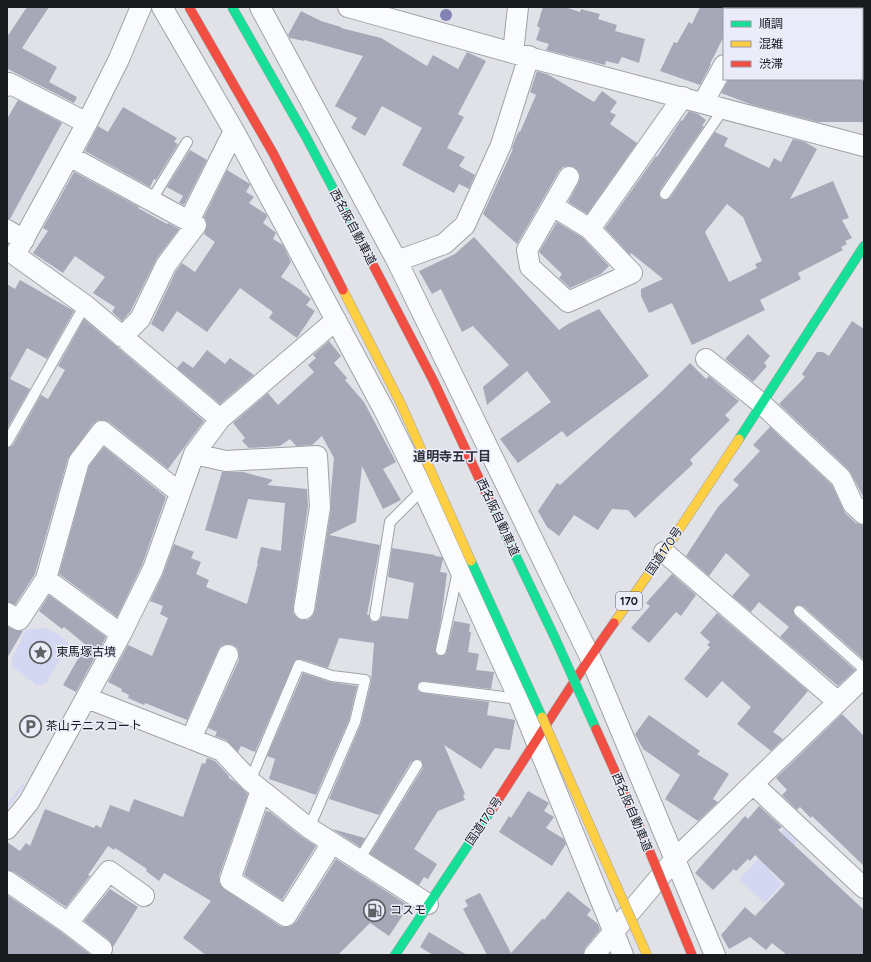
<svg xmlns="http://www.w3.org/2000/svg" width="871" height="962" font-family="Figtree,'Noto Sans JP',sans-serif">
	<rect width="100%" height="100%" fill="#e0e2e8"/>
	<path fill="#d3d7f1" d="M43 628 57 633 68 642V646L46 683 37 686 12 666V659L26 630Z
		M23 783 25 785 7 809V804Z
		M784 829 797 841 770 872 782 884 765 903 739 880Z"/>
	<path fill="#a6a8b8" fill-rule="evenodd" d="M27 7H49L22 48 57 67 49 82 77 97 74 103 8 69 7 70V37Z
		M543 7H565L580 12 581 9 600 14 598 19 617 25 615 31 645 39 639 63 622 57 618 64 606 61 605 65 546 50 549 44 536 40 540 28 537 26Z
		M700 7H724V36L710 64H711L700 85 660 71 674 42 677 43 689 22 692 24Z
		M301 11 321 21 341 27V28L381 38 427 66 433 55 458 69 467 52 486 61 458 114 464 117 447 148 465 157 459 166 475 175 469 189 459 184 454 193 402 165 422 128 382 106 365 136 351 128 357 118 335 106 363 56 304 40V41L290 38 288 35Z
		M537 71 549 75 594 102 602 91 617 102 610 112 616 115 610 124 637 143 587 214 568 202 579 182 580 177 579 172 574 167 569 166 563 167 559 171 517 244 483 214 513 149 512 148 515 140 519 131 520 132 536 95 530 92Z
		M729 79H864V122H818L750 104 721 93Z
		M18 100 62 123 10 219H7V119Z
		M123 107 177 138 174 142 178 144 156 180 154 179 150 187 85 151 98 126 108 132Z
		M689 111 698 114 706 120 702 126H704L660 190 659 194 661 199 665 200 670 198 715 132 728 138 724 146 769 168 774 158 781 162 793 139 805 142 817 149 790 199 833 181 849 218 842 220 852 238 845 241 847 244 841 247 843 250 798 273 801 279 760 300 765 310 692 345 672 303 649 313 641 296V289L663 279 631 253 630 255 605 228 656 156 657 157 681 120 682 121ZM727 204 743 217 762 261 755 264 757 268 729 282 705 232Z
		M190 150 207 160 184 205 179 203 183 196 167 187Z
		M227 170 250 184V185L246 192 254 197 249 203 266 214 267 217 263 223 275 232 276 233 273 239 283 245 291 262 281 277 302 291V292L311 299 306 305 315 311 297 338 269 318 273 312 240 288 207 332 177 311 163 332 151 324 176 271 182 263 195 272 215 242 204 234 207 225 206 220 204 217Z
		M74 172 139 207 138 208 167 224 168 223 179 229 157 258 130 312 122 321 112 312 115 307 93 293 105 277 75 256 63 273 33 253 48 231 43 228Z
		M557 222 583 238 609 266 601 274 570 288 559 278 562 274 539 252Z
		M474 237 559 330 568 324 599 309 649 376 567 437 562 431 518 463 500 439 551 402 527 371 487 405 483 387 509 365 473 326 462 332 441 289 432 294 419 271 455 254Z
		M20 280 74 311 47 359 27 348 10 379 30 389 7 429V284L15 289Z
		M84 319 204 421 168 469 109 422 103 420H98L93 424 68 458 35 574 15 605 7 602V448L13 445 41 395 48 399 65 370 58 366Z
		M852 321 864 329V498L849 470 779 404 805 377 802 374 817 352H823L829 356Z
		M748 334 770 356 764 363 767 366 753 382 725 359Z
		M329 341 341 356 334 363 347 378 345 380 364 402 396 462 383 469 401 500 383 509 362 466 356 522 329 535 380 545 367 615H369L371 621 374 622 380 620 382 616 408 619 414 583 388 577 392 548 435 555V556L442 557 443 559 440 572 447 573 441 620 435 652 440 656 446 654 454 621 470 624 469 632H471L468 652 479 654 476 670 494 672 491 689 423 681 418 683 417 690 422 693 489 702 487 715 515 720 510 750 495 748 481 769 444 745 465 794 463 795 465 800 438 811 414 849 437 864 428 879 424 877 419 885 370 854 423 768V765L421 760 417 759 411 762 379 815 329 799 361 724 371 682 374 643 339 638 328 668 301 659 295 660 255 752 241 746 238 752 226 740 215 736 217 732 208 728 239 660V653L237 648 233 645 226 644 221 646 218 650 187 720 145 703 144 705 128 698 129 695 121 691 122 689 108 682 128 645 152 656 168 618 160 614 163 606 150 601 163 574 174 544 194 552 191 558 201 562 196 574 209 580 206 587 247 604 258 563H257L261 547 281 551 285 503 248 499 237 539 205 530 222 472H243L273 480 267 485 307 489 308 506 293 608V613L297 618 302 620H308L313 616 315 611 331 509V491L334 458 322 436 312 445 296 446 290 439 280 446 249 448 242 441 245 438 233 423 268 393 278 405 314 372 308 365 316 358 313 355Z
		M207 350 225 364 230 358 254 375 220 404 177 368 183 361 193 368Z
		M690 363 706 379 709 376 739 401 725 415 730 420 690 460 693 464 635 518 628 510 612 509 598 530 574 515 559 536 547 527 538 511 557 483 560 485 661 392Z
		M770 427 832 485 845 513 856 523 864 525V660L803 606 797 605 793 610 795 616 855 670 838 686 780 637 789 627 759 602 751 612 732 596 750 575 726 553 709 576 686 556 718 507 739 485 733 480 760 451 753 445Z
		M104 447 166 497 142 565 117 617 59 574 89 466Z
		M672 574 696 595 681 616 676 612 649 643 631 628 650 606 646 603Z
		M49 595 106 637 76 692 63 685 86 645 64 627 62 629 39 611Z
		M717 613 808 691 773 732 783 739 771 751 737 724 751 707 722 681 707 698 684 679 710 647 707 645 710 642 700 633Z
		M7 626 18 631H23L7 658Z
		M303 673 330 682 357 686 349 720 316 795 269 779 275 759 267 756Z
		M842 714 864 736V866L812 816 811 818 800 807 797 810 782 795 787 790 776 778Z
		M649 715 700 751 697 754 729 774 713 799 718 802 698 821 665 799 680 775 643 749 635 734Z
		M207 758 215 761 229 776V778L234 781 248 794 219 876V882L224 889 280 926 285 927 291 926 296 922 336 859 406 904 400 913 403 915 389 936 370 923 338 955H206L183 938 211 901 164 873 159 881 146 871 147 869 115 848 114 850 108 846 88 875 90 876 66 907 14 872 7 870V842L20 851 26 843 30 846 45 809 94 828 96 825 101 828 110 805 129 812 134 799 183 817 202 763 205 764Z
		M528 791 549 803 544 811 554 817 546 828 564 839 566 844 552 866 499 832 509 816 511 818Z
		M759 806 782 827 778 830 864 910V955H787L772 943 766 950 750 937 729 949 721 935 745 907 755 916 785 884 755 855 750 861 748 859 736 871 734 869 713 890 695 873 745 816 748 819Z
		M266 811 270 812 302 837 316 846 282 900 244 875Z
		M332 829 365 838 360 847Z
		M110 889 138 907 113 947 109 940 84 921Z
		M568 891 591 910 587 915 598 924 600 930 585 948 583 955H487L463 909 468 906 465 900 480 893 511 953 543 918 544 920Z
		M7 895 61 932 91 955H7Z
		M429 932 467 955H433L420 947Z"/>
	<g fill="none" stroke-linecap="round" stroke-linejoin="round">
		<defs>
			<path id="lane" d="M665 194 724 108
				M151 201 187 142
				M7 442 85 305
				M799 611 864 669
				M375 616 390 522 423 489
				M441 650 458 571
				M423 687 519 699
				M250 781 299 665 332 676 365 680 355 722 309 828
				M359 860 417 765"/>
			<path id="street" d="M141 7 119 59 87 123 15 255 85 305 220 419
				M162 7 234 131 280 216 384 410 423 489 519 699 623 955
				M260 7 397 261 590 657 715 955
				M348 7 513 53 864 146
				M798 7 803 9
				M755 9 756 7
				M862 32 864 33
				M513 53 518 7
				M7 86 9 83 87 123
				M703 103 724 65
				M69 156 196 225 166 265 140 319 122 337
				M569 177 527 250 530 267 568 302 632 273 590 229 683 97
				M553 206 590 229
				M189 221 234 131
				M7 230 24 240
				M397 261 444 244 465 225 501 145 529 56
				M706 359 762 404 841 478 853 504 864 514
				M194 454 226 461 317 456 320 507 304 609
				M664 552 838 702
				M7 613 19 620 46 579
				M121 634 46 579 79 461 102 431 180 493
				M87 698 222 751 250 781 309 828 428 904
				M191 739 228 655
				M753 784 864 888
				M261 790 230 880 286 916 332 843
				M7 829 29 802 121 634 153 569 194 454 220 419 336 320
				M7 881 68 923 102 949
				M68 923 109 871 144 896
				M594 955 675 859 864 677"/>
			<path id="fast" d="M739 439 864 246
				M395 955 492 809"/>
			<path id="slow" d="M614 623 664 552 739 439"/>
			<path id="jam" d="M492 809C533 747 571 683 614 623"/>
		</defs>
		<use href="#lane" stroke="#a0a2a7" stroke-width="12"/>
		<use href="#street" stroke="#a0a2a7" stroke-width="22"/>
		<use href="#fast" stroke="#a0a2a7" stroke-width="10"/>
		<use href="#slow" stroke="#a0a2a7" stroke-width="10"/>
		<use href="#jam" stroke="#a0a2a7" stroke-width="10"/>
		<use href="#lane" stroke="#fafbfc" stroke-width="10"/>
		<use href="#street" stroke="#fafbfc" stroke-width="20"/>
		<use href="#fast" stroke="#16e098" stroke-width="9"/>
		<use href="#slow" stroke="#ffcf43" stroke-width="9"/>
		<use href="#jam" stroke="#f24e42" stroke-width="9"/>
		<defs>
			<path id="fast-bridge" d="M232 7 306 137 355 230
				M490 502 555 638 596 729
				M471 561 542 717"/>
			<path id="slow-bridge" d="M343 290 401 404 471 561
				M542 717 647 955"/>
			<path id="jam-bridge" d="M189 7 273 153 343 290
				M355 230 434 382 490 502
				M596 729 638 823 692 955"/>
		</defs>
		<use href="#fast-bridge" stroke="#a0a2a7" stroke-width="10" stroke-linecap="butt"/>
		<use href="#slow-bridge" stroke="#a0a2a7" stroke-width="10" stroke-linecap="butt"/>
		<use href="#jam-bridge" stroke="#a0a2a7" stroke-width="10" stroke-linecap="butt"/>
		<use href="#fast-bridge" stroke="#16e098" stroke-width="9"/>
		<use href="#slow-bridge" stroke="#ffcf43" stroke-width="9"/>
		<use href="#jam-bridge" stroke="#f24e42" stroke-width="9"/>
	</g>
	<circle fill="#8283b3" cx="446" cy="15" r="6"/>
	<defs>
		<symbol id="sight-ring" viewBox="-11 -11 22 22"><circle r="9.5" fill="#eaecf9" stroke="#5f6165" stroke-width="1.5"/><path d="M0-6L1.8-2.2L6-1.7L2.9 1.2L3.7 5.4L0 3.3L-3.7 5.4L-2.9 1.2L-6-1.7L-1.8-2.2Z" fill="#5f6165"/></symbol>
		<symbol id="parking-ring" viewBox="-11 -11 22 22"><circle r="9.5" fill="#eaecf9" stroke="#5f6165" stroke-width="1.5"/><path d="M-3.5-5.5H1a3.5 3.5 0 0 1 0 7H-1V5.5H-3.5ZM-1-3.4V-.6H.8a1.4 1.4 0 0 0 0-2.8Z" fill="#5f6165"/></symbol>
		<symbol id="fuel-ring" viewBox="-11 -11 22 22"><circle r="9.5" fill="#eaecf9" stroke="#5f6165" stroke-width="1.5"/><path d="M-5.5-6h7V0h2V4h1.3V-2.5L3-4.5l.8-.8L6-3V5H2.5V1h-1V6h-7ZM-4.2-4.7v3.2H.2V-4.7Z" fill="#5f6165"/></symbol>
	</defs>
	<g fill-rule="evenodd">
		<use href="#sight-ring" x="28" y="640" width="25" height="25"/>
		<use href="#parking-ring" x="18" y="714" width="25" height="25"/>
		<use href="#fuel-ring" x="362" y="898" width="25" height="25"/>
	</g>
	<g text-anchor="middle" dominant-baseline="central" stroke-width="3" stroke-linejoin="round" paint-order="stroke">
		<rect fill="#eaecf9" stroke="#585a60" stroke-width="1" x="616" y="592" width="26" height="18" rx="3"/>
		<g font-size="11" font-weight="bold" fill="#1a1b1f">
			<text x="629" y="601">170</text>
		</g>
		<g font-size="12" fill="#1a1b1f" stroke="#eaecf9">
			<text transform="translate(353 227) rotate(62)">西名阪自動車道</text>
			<text transform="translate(498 517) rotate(65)">西名阪自動車道</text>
			<text transform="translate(664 551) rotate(-56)">国道170号</text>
			<text transform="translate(632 812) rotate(67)">西名阪自動車道</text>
			<text transform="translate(484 821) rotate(-56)">国道170号</text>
		</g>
		<g font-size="12" fill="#1a1b1f" stroke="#eaecf9" text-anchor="start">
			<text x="56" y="652">東馬塚古墳</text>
			<text x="46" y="726">茶山テニスコート</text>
			<text x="390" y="910">コスモ</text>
		</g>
		<g font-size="13" font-weight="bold" fill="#2f303a" stroke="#eaecf9">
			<text x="452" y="456">道明寺五丁目</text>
		</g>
	</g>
	<rect width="871" height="962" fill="none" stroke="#1a1b1f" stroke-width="16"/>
	<rect x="723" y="8" width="140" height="72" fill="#eaecf9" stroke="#9798a2"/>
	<rect x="731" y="21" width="20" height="6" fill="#16e098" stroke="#9798a2"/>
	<text x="759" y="28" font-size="12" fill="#1a1b1f">順調</text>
	<rect x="731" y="41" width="20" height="6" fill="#ffcf43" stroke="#9798a2"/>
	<text x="759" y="48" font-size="12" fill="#1a1b1f">混雑</text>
	<rect x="731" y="61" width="20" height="6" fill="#f24e42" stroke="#9798a2"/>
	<text x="759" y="68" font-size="12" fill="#1a1b1f">渋滞</text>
</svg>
